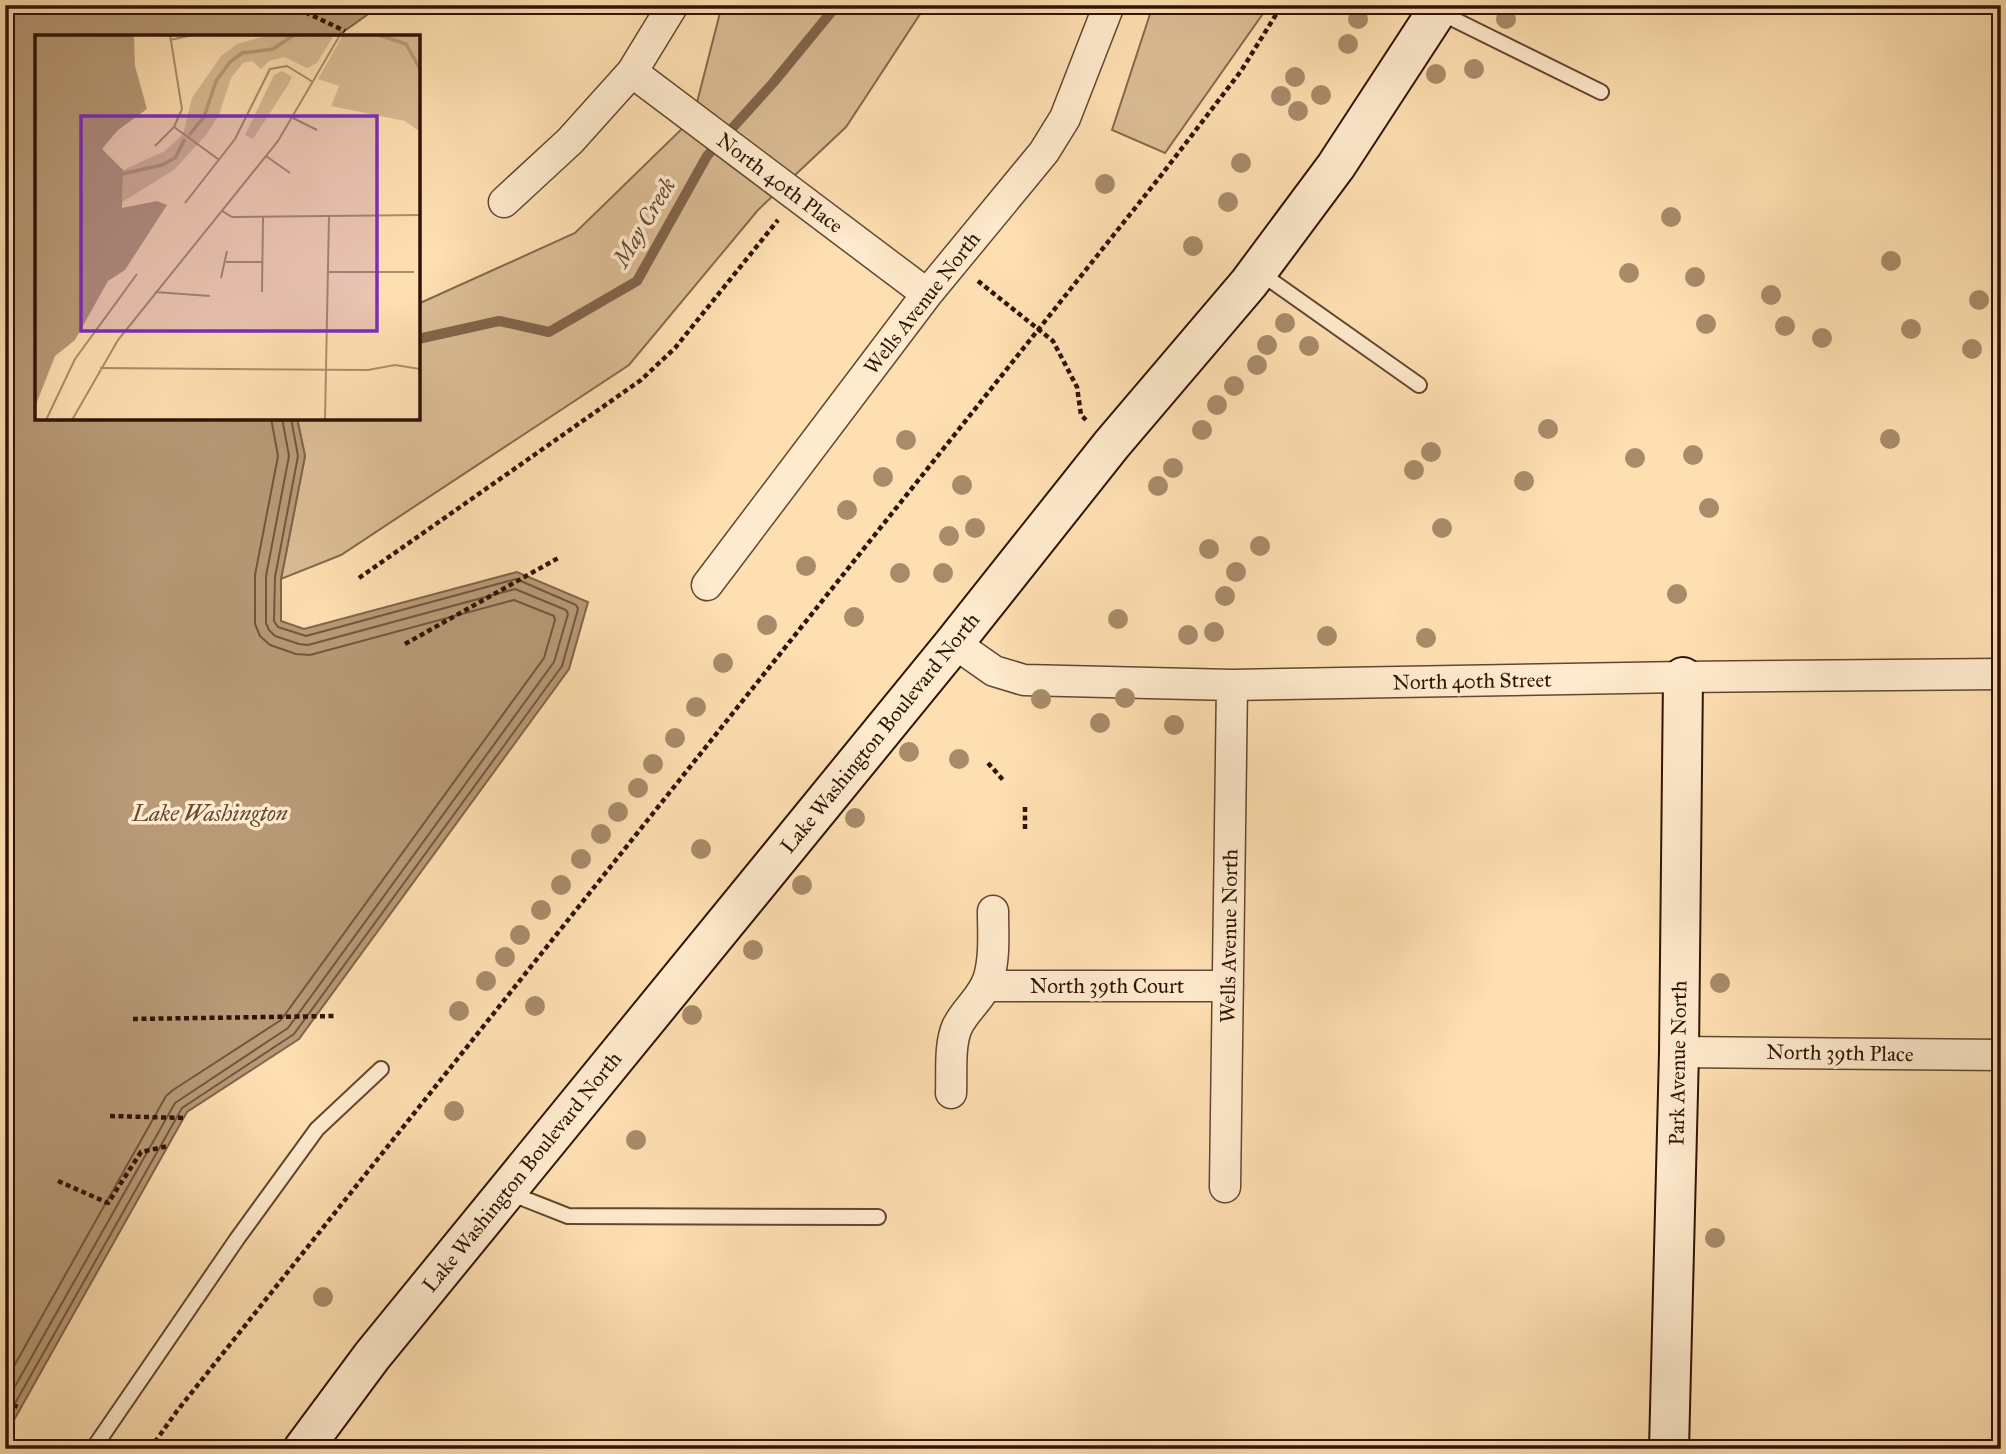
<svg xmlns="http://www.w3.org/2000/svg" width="2006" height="1454" font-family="'IM FELL Great Primer',serif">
	<rect width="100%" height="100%" fill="#fedfb1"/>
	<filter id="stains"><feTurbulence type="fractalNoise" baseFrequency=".00286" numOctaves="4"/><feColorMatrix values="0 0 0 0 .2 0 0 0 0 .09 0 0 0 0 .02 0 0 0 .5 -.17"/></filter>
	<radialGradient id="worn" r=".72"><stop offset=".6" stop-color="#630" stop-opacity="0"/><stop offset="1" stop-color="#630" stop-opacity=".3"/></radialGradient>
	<path fill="#dbbc94" stroke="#86684c" stroke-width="2" d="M722 5H926L846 127 758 210 629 365 341 555 281 579 305 456 297 418H418V304L575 233 693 118Z
		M1153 5H1269L1165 153 1112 130Z"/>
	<path fill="#b89a77" stroke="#826449" stroke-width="2" d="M5 5H381L336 37H37V418H297L305 456 281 579V621L304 629 517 572 588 602 569 669 299 1039 187 1112 5 1436Z"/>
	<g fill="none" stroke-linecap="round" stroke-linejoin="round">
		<path stroke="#74563e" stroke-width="2" d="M5 1382 166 1096 173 1090 281 1020 544 658 555 620 554 616 514 600 310 655 296 654 270 645 260 636 255 624V575L278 456 271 418
			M5 1404 175 1103 288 1028 554 662 568 614 566 610 515 589 308 645 299 644 275 636 269 630 266 623V576L289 456 282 418
			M5 1421 182 1108 294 1034 562 666 578 609 576 605 516 579 306 636 278 627 274 621 275 577 298 456 291 418"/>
		<path stroke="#826449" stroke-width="10" d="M418 339 499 321 549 332 637 281 707 156 773 83 837 5"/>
		<defs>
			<path id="lane" d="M1439 12 1601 92
				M1259 272 1419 385
				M507 1192 568 1216 878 1217
				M93 1449 237 1239 317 1129 381 1069"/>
			<path id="street" d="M632 72 927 294
				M504 202 570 141 632 72 673 5
				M707 585 927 294 1044 152 1065 118 1109 5
				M954 643 994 671 1024 680 1232 685 1683 677 2001 674
				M986 986H1228
				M1679 1052 2001 1055
				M951 1093C952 1072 949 1046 957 1027 966 1008 983 998 989 977 995 956 993 932 993 911
				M1225 1187 1232 685"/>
			<path id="secondary" d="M303 1449 372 1356 954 643 1112 444 1249 283 1336 166 1441 5
				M1669 1449 1679 1052 1683 677"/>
		</defs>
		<use href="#lane" stroke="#644630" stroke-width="18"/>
		<use href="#street" stroke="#644630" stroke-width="33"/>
		<use href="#secondary" stroke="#301305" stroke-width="42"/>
		<path stroke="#301305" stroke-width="4.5" stroke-dasharray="5 3.5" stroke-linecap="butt" d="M290 5 345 31
			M978 281 1053 341 1077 387 1081 415 1086 420
			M359 578 641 380 675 348 778 220
			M405 644 560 557
			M988 763 1004 781
			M1025 807V830
			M133 1019 334 1016
			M110 1116 184 1118
			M58 1181 108 1203 141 1152 168 1146
			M5 1402 21 1408
			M150 1449 177 1411 1159 178 1241 71 1282 5"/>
		<use href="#lane" stroke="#feeacc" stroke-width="14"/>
		<use href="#street" stroke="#feeacc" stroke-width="30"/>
		<use href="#secondary" stroke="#feeacc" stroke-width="38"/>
	</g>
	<g fill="#a98b6a">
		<circle cx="1358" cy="19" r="10"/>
		<circle cx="1506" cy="19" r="10"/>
		<circle cx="1348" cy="44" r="10"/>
		<circle cx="1474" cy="69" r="10"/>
		<circle cx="1436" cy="74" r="10"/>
		<circle cx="1295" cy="77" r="10"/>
		<circle cx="1321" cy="95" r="10"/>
		<circle cx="1281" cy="96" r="10"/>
		<circle cx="1298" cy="111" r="10"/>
		<circle cx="1241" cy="163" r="10"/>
		<circle cx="1105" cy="184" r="10"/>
		<circle cx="1228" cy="202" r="10"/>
		<circle cx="1671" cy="217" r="10"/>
		<circle cx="1193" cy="246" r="10"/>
		<circle cx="1891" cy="261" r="10"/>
		<circle cx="1629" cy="273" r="10"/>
		<circle cx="1695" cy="277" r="10"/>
		<circle cx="1771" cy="295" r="10"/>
		<circle cx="1979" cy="300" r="10"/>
		<circle cx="1285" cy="323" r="10"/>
		<circle cx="1706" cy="324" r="10"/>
		<circle cx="1785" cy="326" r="10"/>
		<circle cx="1911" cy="329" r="10"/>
		<circle cx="1822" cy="338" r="10"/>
		<circle cx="1267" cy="345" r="10"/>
		<circle cx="1309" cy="346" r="10"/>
		<circle cx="1972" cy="349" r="10"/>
		<circle cx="1257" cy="365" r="10"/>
		<circle cx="1234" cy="386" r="10"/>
		<circle cx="1217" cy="405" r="10"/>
		<circle cx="1548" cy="429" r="10"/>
		<circle cx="1202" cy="430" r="10"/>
		<circle cx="1890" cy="439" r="10"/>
		<circle cx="906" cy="440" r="10"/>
		<circle cx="1431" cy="452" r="10"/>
		<circle cx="1693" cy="455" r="10"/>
		<circle cx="1635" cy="458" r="10"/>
		<circle cx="1173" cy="468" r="10"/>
		<circle cx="1414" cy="470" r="10"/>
		<circle cx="883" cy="477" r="10"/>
		<circle cx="1524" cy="481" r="10"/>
		<circle cx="962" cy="485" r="10"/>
		<circle cx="1158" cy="486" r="10"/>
		<circle cx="1709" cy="508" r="10"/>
		<circle cx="847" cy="510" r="10"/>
		<circle cx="975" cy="528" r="10"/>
		<circle cx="1442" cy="528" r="10"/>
		<circle cx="949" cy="536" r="10"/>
		<circle cx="1260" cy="546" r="10"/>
		<circle cx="1209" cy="549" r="10"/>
		<circle cx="806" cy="566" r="10"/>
		<circle cx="1236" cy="572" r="10"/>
		<circle cx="900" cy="573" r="10"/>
		<circle cx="943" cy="573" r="10"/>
		<circle cx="1677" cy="594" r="10"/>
		<circle cx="1225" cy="596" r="10"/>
		<circle cx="854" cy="617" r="10"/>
		<circle cx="1118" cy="619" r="10"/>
		<circle cx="767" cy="625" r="10"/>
		<circle cx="1214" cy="632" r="10"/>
		<circle cx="1188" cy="635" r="10"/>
		<circle cx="1327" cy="636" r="10"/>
		<circle cx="1426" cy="638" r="10"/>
		<circle cx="723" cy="663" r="10"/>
		<circle cx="1125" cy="698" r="10"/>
		<circle cx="1041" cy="699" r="10"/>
		<circle cx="696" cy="707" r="10"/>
		<circle cx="1100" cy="723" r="10"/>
		<circle cx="1174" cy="725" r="10"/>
		<circle cx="675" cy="738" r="10"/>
		<circle cx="909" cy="752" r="10"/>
		<circle cx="959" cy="759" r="10"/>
		<circle cx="653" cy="764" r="10"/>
		<circle cx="638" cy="788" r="10"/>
		<circle cx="618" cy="812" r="10"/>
		<circle cx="855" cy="818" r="10"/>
		<circle cx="601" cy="834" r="10"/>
		<circle cx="701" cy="849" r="10"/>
		<circle cx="581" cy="859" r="10"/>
		<circle cx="561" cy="885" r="10"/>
		<circle cx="802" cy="885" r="10"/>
		<circle cx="541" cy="910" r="10"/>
		<circle cx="520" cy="935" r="10"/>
		<circle cx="753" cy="950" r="10"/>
		<circle cx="505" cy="957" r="10"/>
		<circle cx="486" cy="981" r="10"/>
		<circle cx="1720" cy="983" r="10"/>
		<circle cx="535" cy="1006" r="10"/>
		<circle cx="459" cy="1011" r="10"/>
		<circle cx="692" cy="1015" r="10"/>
		<circle cx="454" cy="1111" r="10"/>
		<circle cx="636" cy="1140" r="10"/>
		<circle cx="1715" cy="1238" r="10"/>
		<circle cx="323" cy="1297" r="10"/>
	</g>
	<g text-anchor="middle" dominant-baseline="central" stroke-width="7" stroke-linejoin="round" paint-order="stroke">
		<g font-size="21" fill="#301305" stroke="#feeacc">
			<text transform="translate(780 183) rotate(37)">North 40th Place</text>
			<text transform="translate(922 303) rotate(-52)">Wells Avenue North</text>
			<text transform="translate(1472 681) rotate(-1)">North 40th Street</text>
			<text transform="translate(880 733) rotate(-51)">Lake Washington Boulevard North</text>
			<text transform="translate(1229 936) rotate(-89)">Wells Avenue North</text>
			<text x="1107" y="986">North 39th Court</text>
			<text transform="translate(1840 1053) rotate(1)">North 39th Place</text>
			<text transform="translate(1678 1063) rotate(-89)">Park Avenue North</text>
			<text transform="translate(522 1172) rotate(-51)">Lake Washington Boulevard North</text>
		</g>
		<g font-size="23" font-style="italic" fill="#664933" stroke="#feeacc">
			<text transform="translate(644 222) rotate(-59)">May Creek</text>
			<text x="210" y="813">Lake Washington</text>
		</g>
	</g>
	<g transform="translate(35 35)">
		<rect width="385" height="385" fill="#fedfb1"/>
		<path d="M234 0H299L282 28 272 33 249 22 234 26 226 34 217 26 208 28 196 43 184 80 171 100 139 135 87 167 88 135 130 116 148 99 157 63 186 21 202 9ZM308 0H385V97L370 86 296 71 304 51 283 44ZM247 36 257 42 253 50 218 104 210 100 239 40Z" fill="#dbbc94"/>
		<path d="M0 0H99L100 31 112 74 83 95 67 114 88 135 87 173 122 166 132 170 90 235 73 246 40 305 20 321 0 372Z" fill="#b89a77"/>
		<path fill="none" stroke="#b89a77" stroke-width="3.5" d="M344 0 371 9 385 34M154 100 169 82 181 46 195 27 207 18 238 14 259 0M87 139 127 130 140 123 150 104"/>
		<path fill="none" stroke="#ac8d6c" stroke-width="2" d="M135 5 158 0M258 83 282 95M139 92 183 124M120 111 139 92 147 74 135 0M231 121 255 138M150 168 200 104 235 34 252 31 278 47M187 176 197 182 385 180M191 227H227M294 237H379M186 243 192 216M120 257 175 261M227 257 228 182M65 333 333 335 360 330 385 334M11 385 40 324 102 239M37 385 83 305 243 106 305 0M290 385 294 181"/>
		<path fill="#7b2cbf" fill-opacity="0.15" stroke="#7b2cbf" stroke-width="3.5" d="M46 81H342V296H46Z"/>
		<rect width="385" height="385" fill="none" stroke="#301305" stroke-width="3.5"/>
	</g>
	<rect width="2006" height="1454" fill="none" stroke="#fedfb1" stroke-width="28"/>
	<rect x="7" y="7" width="1992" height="1440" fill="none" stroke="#301305" stroke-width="3.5"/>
	<rect x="14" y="14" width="1978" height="1426" fill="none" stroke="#301305" stroke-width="2"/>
	<rect width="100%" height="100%" filter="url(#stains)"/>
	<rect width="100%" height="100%" fill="url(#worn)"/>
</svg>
